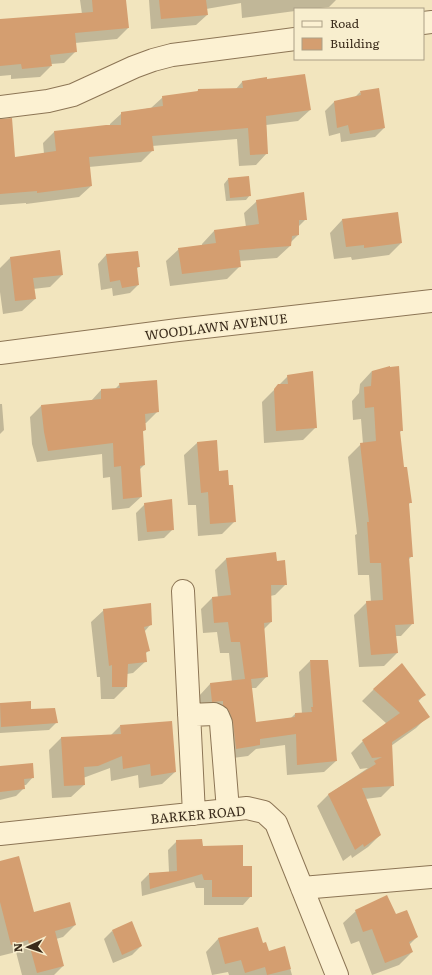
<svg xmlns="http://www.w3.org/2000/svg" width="432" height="975" font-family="Literata,serif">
	<rect width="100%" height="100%" fill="#f2e5be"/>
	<path fill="#0003" d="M80 0H125L128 28 117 39 75 43 76 51 64 63 51 64V66L40 77 11 79V75L0 76V26L82 14Z
		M149 0H336L329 7 312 9H295V11L242 18 241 3 206 9 207 15 196 25 151 29Z
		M266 81 310 110 298 121 266 125 267 153 256 165 239 166 237 139 152 146 153 150 141 162 89 167 91 186 79 197 26 204V203L0 205V143L14 158 44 154 43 143 54 132 110 126V124L122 113 151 108 163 97 197 92 198 90 236 89 242 82Z
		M360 92 384 128 375 137 341 142 340 133 329 136 325 111 334 102 354 98Z
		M228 179 250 195 246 200 226 201 224 184Z
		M257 201 306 219 298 227V235L290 243V246L277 258 239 261 240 266 227 279 170 286 166 261 179 249 202 246V244L214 231 246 227 244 213Z
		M342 220 401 243 389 255 352 260 351 257 334 259 330 233Z
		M60 252 62 275 50 287 33 289 35 299 22 311 3 314 0 292V268L10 258Z
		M106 255 139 267 136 269 138 285 130 293 113 296 112 288 101 290 98 264Z
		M372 371 402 430 399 433 403 468 410 503 408 505 412 556 408 560 413 623 401 636H395L397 653 384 666 359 667 354 615 367 602H371L369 575H358L355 535 357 534 348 457 361 444H363L361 419 353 420 352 401 359 393 360 384Z
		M288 376 316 427 303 440 264 443 262 402Z
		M120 384 158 411 146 423H144L145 430 142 432 144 465 139 470 141 497 129 508 112 510 110 477 103 478 102 454 37 462 32 444 30 417 41 406 91 401 101 390 115 389Z
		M0 404H2L4 430 0 434Z
		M216 441 218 472 235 521 222 534 198 536 196 505H188L184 455 197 443Z
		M145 504 173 529 164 538 138 541 136 513Z
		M275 553 276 562 286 584 275 595 270 596 271 622 263 630 267 676 256 688H251L255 723 291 718 295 714H302L299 672 310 661 336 761 324 772 287 775 285 745 256 749 248 756 225 759 222 730 201 712 199 696 210 684 232 682 229 653H220L217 632 203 633 201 609 212 598H218L215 570 226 559Z
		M104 610 151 624 144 632 148 651 145 654 146 661 133 673 127 674 126 687 114 699H101L100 677H97L91 622Z
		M374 689 424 695 418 702 428 716 416 728 391 746 393 785 381 797 365 799 380 835 368 847 352 858 351 855 343 861 317 806 329 794 368 768 360 769 351 753 363 741 387 724 362 701Z
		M30 702V710L57 722 49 730 0 733V704Z
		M120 726 175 772 162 784 139 788 138 775 111 781 110 768 83 778 84 785 71 797 52 798 49 750 61 738 111 735Z
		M0 767 33 777 26 785H23V789L16 796 0 800Z
		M177 841 202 847 242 867 251 896 243 905H204V888H196L194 882 142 896 141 882 149 874 169 872 168 850Z
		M0 862 33 913 75 925 63 937 56 939 63 966 54 975H22L16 952 0 956Z
		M356 911 395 916 417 937 409 945 412 952 399 965 372 975 359 941 351 944 343 923Z
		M112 931 141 946 132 955 113 963 104 939Z
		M218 939 262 944 268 952 284 947 292 975H229L228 972 212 975 206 952Z"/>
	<path fill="#d49e70" d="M92 0H126L129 28 75 33 77 52 50 55 52 66 22 69 21 64 0 66V19L93 12Z
		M159 0H206L208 15 161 19Z
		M305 74 311 110 266 116 268 154 250 155 248 128 152 136 154 151 89 157 92 186 37 193V191L0 194V119L12 118 15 157 56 151 54 131 106 125H121V112L163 106 162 96 198 91V89L243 88 242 81 267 77V79Z
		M379 88 385 128 350 134 348 125 337 128 334 101 361 95 360 91Z
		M249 176 251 196 230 198 228 178Z
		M304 192 307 220H299V235L292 236 291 246 239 250 241 267 182 274 178 248 216 243 214 230 259 224 256 200Z
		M398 212 402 243 364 248V245L346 247 342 219Z
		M60 250 63 275 33 278 36 299 15 301 10 257Z
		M138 251 140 267H137L139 285 122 288 120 280 110 282 106 254Z
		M390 366V367L399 366 403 431H400L404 467H407L412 503H409L413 557H409L414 624 395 625 398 653 371 655 366 601 383 600 381 563H370L367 522H369L360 443 376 441 374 407 365 408 364 387 371 386 372 371Z
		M313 371 317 428 276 431 274 389 278 384H288L287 375Z
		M157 380 159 412 145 414 146 430 143 431 145 465 140 466 142 497 123 499 121 466 114 467 113 443 48 451 44 432 41 405 101 399V389L120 388 119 383Z
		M217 440 219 471 228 470 229 485H233L236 522 210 524 208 492 201 493 197 442Z
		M172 499 174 530 147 532 144 503Z
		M276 552 277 561 285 560 287 585H271L272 622 264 623 268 677 251 679 256 722 295 717V713L312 712 311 707H313L310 660H328L337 761 297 765 296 734 260 739V745L236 749 233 722 229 711 223 705V701L212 702 210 683 245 679 240 642H231L228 622 214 623 212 597 231 595 226 558Z
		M151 603 152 625 144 627 150 651 146 652 147 662 128 664 127 687H112V665L109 666 103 609Z
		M402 663 426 695 418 700 430 717 392 742 394 786 362 788 381 835 364 847 363 844 355 850 328 794 376 764 374 761 382 757 372 758 362 740 400 713 373 689Z
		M31 701V709L55 708 58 723 1 727 0 703Z
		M172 721 176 772 151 776 150 764 123 769 122 756 98 766 84 767 85 785 64 786 61 737 121 734 120 725Z
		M33 763 34 778 24 779 25 789 0 792V766Z
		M202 839 203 846 243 845V866H252V897H212V880H204L202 874 150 889 149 873 177 871 176 840Z
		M19 856 34 912 70 902 76 925 55 931 64 966 37 973 28 940 11 945 0 902V861Z
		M387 895 396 914 407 910 418 937 409 942 413 952 385 963 372 929 363 932 355 910Z
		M132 921 142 946 122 955 112 930Z
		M258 927 263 943 266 942 269 951 285 946 291 969 267 975 265 967 245 973 241 960 225 964 218 938Z"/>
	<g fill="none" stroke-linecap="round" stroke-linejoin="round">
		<defs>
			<path id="minor" d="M423 23 432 22
				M0 107 48 101 73 95 134 67 153 60 172 55 295 39
				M0 353 178 330 432 301
				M183 591 194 814
				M189 715 214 714 218 716 221 723 228 810
				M0 834 247 808 264 812 276 823 337 975
				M302 888 432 877"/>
		</defs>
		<use href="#minor" stroke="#8c7555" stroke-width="24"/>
		<use href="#minor" stroke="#fcf1d2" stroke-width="22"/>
	</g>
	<g text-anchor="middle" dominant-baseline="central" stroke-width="3" stroke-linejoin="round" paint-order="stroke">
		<g font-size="13" fill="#3a2b1b" stroke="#f8eece">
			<text transform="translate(216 326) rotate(-7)">WOODLAWN AVENUE</text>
			<text transform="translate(198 814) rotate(-5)">BARKER ROAD</text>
		</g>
	</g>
	<rect x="294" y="8" width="130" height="52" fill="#f8eece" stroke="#aca086"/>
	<rect x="302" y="21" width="20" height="6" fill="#fcf1d2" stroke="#aca086"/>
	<text x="330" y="28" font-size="12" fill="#3a2b1b">Road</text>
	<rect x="302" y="38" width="20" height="12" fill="#d49e70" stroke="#aca086"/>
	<text x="330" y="48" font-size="12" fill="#3a2b1b">Building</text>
	<g transform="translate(28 947) rotate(267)" stroke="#f8eece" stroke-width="3" paint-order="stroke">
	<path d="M0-3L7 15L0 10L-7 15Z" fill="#3a2b1b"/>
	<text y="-6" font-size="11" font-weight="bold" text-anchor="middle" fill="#3a2b1b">N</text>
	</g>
</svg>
